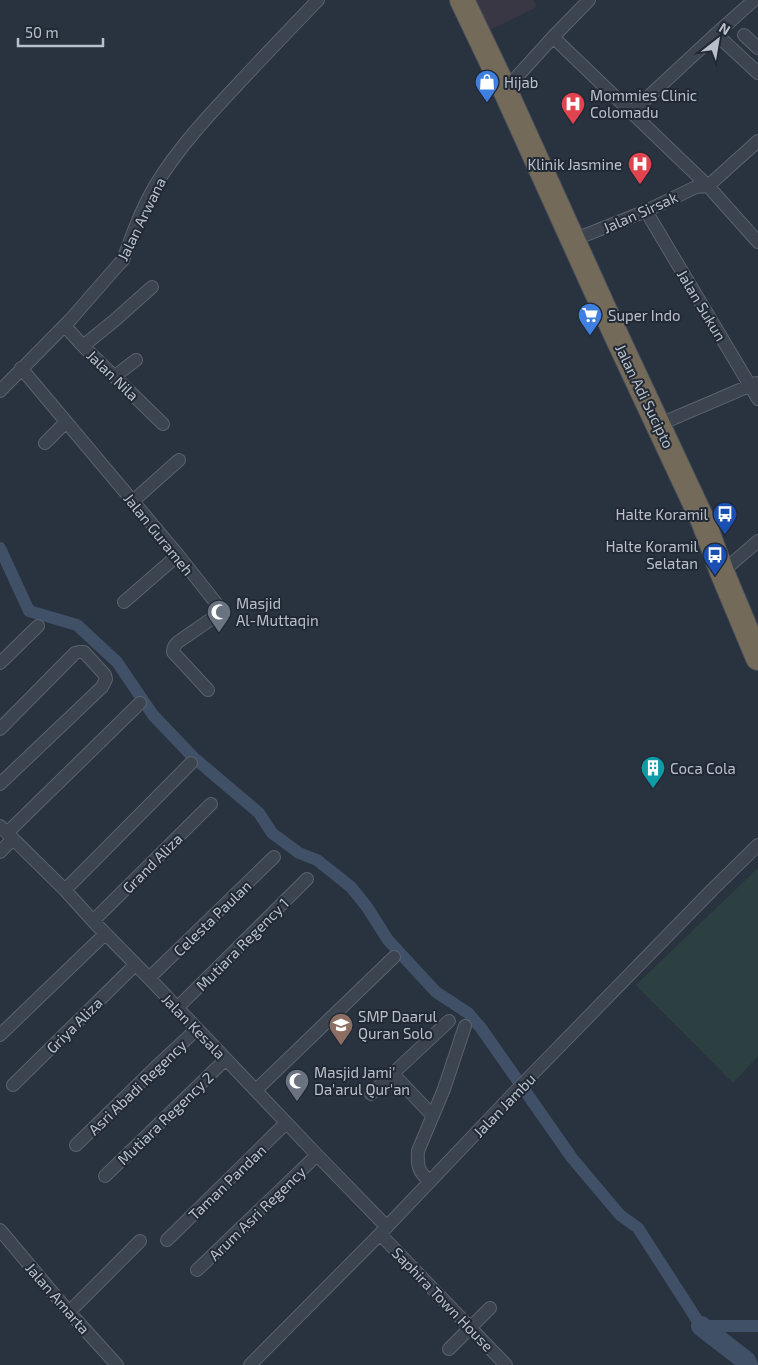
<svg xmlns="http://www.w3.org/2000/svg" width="758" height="1365" font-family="'Exo 2',sans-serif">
	<rect width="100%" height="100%" fill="#29323f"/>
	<path fill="#393744" d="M472 0H533L537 7 486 32Z"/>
	<path fill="#2c4041" d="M758 868V1056L733 1083 636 985Z"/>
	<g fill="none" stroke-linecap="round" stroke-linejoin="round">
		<path stroke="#405067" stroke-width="12" d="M0 548 29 611 77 625 117 662 153 715 193 757 259 813 272 833 299 853 317 860 351 887 367 907 388 940 436 992 468 1013 481 1028 572 1158 620 1215 638 1228 701 1326H758"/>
		<path stroke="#405067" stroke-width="20" d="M701 1326 746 1361 748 1365"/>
		<defs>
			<path id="street" d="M716 34 758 73
				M744 35 758 48
				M553 37 708 186 758 242
				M505 90 553 37 589 0
				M632 112 716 34 754 0
				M708 186 758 141
				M646 211 758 399
				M573 240 646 211 696 187 708 186
				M65 326 83 346 163 424
				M83 346 115 320 152 287
				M21 368 178 555 220 608V612L217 615 178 642C175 645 173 647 173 652L208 690
				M115 376 136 360
				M0 391 71 319 119 264 123 260C132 235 141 210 155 186 178 148 208 116 239 83 265 55 291 28 318 0
				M658 425 756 383
				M45 443 66 422
				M133 501 179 460
				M722 572 758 541
				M124 602 178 555
				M0 663 38 626
				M0 729 75 653 79 652H84L105 675 106 679 102 687 0 784
				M0 826 65 890 93 921 149 978 317 1155 387 1227
				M7 833 140 703
				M0 852 13 839
				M65 890 191 763
				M93 921 211 804
				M149 978 274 857
				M177 1008 307 879
				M0 1035 105 934
				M393 1074 433 1116
				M13 1085 135 965
				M256 1090 394 957
				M371 1094 449 1021
				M76 1145 155 1068 197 1029
				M105 1176 226 1059
				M430 1181C418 1172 417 1165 418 1151L444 1089 465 1026
				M0 1230 69 1312 117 1365
				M380 1234 506 1365
				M167 1240 286 1123
				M197 1270 317 1155
				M69 1312 140 1241
				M449 1349 490 1308
				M250 1365 380 1234 514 1093 712 890 758 845"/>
			<path id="highway" d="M462 0 505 90 616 335 704 523 722 572 758 658"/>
		</defs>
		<use href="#street" stroke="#5a626d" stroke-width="14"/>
		<use href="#highway" stroke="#474f5a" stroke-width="26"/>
		<use href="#street" stroke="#3c444f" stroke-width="12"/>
		<use href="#highway" stroke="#746a5a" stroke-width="24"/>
	</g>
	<defs>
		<symbol id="shop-pin" viewBox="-11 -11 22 30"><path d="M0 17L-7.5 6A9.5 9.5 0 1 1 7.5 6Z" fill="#3f7fe0" stroke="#212935"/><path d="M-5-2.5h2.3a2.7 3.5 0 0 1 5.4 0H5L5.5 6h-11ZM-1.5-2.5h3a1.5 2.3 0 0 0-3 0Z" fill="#fff"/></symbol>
		<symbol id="hospital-pin" viewBox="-11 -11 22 30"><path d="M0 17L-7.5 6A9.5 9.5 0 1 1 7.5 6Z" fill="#e0444e" stroke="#212935"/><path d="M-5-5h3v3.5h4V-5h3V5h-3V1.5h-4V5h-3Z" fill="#fff"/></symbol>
		<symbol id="supermarket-pin" viewBox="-11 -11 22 30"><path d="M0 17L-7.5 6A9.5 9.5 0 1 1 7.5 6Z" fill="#3f7fe0" stroke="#212935"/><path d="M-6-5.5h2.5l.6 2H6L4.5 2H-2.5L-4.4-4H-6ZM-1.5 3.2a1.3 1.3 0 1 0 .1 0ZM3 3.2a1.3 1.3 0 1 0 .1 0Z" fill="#fff"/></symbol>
		<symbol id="bus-pin" viewBox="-11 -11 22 30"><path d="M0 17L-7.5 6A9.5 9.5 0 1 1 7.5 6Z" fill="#1a4fb4" stroke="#212935"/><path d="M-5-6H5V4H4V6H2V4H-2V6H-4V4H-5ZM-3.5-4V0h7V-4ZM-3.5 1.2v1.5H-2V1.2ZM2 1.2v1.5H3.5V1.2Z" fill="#fff"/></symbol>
		<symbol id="mosque-pin" viewBox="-11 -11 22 30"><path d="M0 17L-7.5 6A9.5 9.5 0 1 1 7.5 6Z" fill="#6b7280" stroke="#212935"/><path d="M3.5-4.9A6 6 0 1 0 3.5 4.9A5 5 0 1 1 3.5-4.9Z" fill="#fff"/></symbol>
		<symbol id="building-pin" viewBox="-11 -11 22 30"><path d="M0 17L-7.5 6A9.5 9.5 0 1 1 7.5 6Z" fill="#0f9aa8" stroke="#212935"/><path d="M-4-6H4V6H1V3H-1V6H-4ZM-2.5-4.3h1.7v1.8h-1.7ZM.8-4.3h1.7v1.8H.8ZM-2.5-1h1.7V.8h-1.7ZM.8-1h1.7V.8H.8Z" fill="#fff"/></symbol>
		<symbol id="school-pin" viewBox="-11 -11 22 30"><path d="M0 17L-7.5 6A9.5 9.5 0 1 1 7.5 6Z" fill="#8d6e63" stroke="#212935"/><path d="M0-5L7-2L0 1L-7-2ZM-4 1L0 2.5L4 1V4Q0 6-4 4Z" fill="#fff"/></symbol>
	</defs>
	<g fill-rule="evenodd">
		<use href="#shop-pin" x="473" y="68" width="28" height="38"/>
		<use href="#hospital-pin" x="559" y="90" width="28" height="38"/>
		<use href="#hospital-pin" x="626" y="150" width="28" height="38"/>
		<use href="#supermarket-pin" x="576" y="301" width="28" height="38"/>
		<use href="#bus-pin" x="711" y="500" width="28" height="38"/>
		<use href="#bus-pin" x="701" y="541" width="28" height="38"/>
		<use href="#mosque-pin" x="205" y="598" width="28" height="38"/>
		<use href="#building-pin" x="639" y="754" width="28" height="38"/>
		<use href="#school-pin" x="327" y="1011" width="28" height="38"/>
		<use href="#mosque-pin" x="283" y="1067" width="28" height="38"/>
	</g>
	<g text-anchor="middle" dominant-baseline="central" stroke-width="4" stroke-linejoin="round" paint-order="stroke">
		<g font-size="15" fill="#b9c0ca" stroke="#212935" text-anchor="start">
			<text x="504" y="82">Hijab</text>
			<text x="590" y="95">Mommies Clinic<tspan x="590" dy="17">Colomadu</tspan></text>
			<text x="622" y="164" text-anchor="end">Klinik Jasmine</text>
			<text x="608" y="315">Super Indo</text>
			<text x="708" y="514" text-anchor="end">Halte Koramil</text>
			<text x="698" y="546" text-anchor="end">Halte Koramil<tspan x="698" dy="17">Selatan</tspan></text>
			<text x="236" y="603">Masjid<tspan x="236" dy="17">Al-Muttaqin</tspan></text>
			<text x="670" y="768">Coca Cola</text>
			<text x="358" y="1016">SMP Daarul<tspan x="358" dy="17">Quran Solo</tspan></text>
			<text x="314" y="1072">Masjid Jami'<tspan x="314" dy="17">Da'arul Qur'an</tspan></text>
		</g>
		<g font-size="15" fill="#b9c0ca" stroke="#212935">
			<text transform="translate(640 212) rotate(-24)">Jalan Sirsak</text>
			<text transform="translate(141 219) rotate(-64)">Jalan Arwana</text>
			<text transform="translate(702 305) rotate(59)">Jalan Sukun</text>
			<text transform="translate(113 375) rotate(44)">Jalan Nila</text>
			<text transform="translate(645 396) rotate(64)">Jalan Adi Sucipto</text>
			<text transform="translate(159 534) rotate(51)">Jalan Gurameh</text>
			<text transform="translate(152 863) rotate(-45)">Grand Aliza</text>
			<text transform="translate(212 918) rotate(-44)">Celesta Paulan</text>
			<text transform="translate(242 944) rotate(-45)">Mutiara Regency 1</text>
			<text transform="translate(74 1025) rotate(-45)">Griya Aliza</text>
			<text transform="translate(194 1026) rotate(46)">Jalan Kesala</text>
			<text transform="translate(137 1087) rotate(-44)">Asri Abadi Regency</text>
			<text transform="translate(504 1105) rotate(-46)">Jalan Jambu</text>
			<text transform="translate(165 1118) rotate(-44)">Mutiara Regency 2</text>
			<text transform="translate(227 1182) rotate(-44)">Taman Pandan</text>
			<text transform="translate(257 1213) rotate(-44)">Arum Asri Regency</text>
			<text transform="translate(58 1298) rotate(49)">Jalan Amarta</text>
			<text transform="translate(443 1299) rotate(46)">Saphira Town House</text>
		</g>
	</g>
	<g transform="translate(718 40) rotate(31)" stroke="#212935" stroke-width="4" paint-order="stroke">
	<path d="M0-4L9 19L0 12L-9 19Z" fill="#b9c0ca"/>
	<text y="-8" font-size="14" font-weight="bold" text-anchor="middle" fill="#b9c0ca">N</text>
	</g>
	<path d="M18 38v8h85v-8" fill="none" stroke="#b9c0ca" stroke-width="2.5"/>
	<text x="25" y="38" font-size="15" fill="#b9c0ca" stroke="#212935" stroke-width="4" paint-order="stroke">50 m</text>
</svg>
